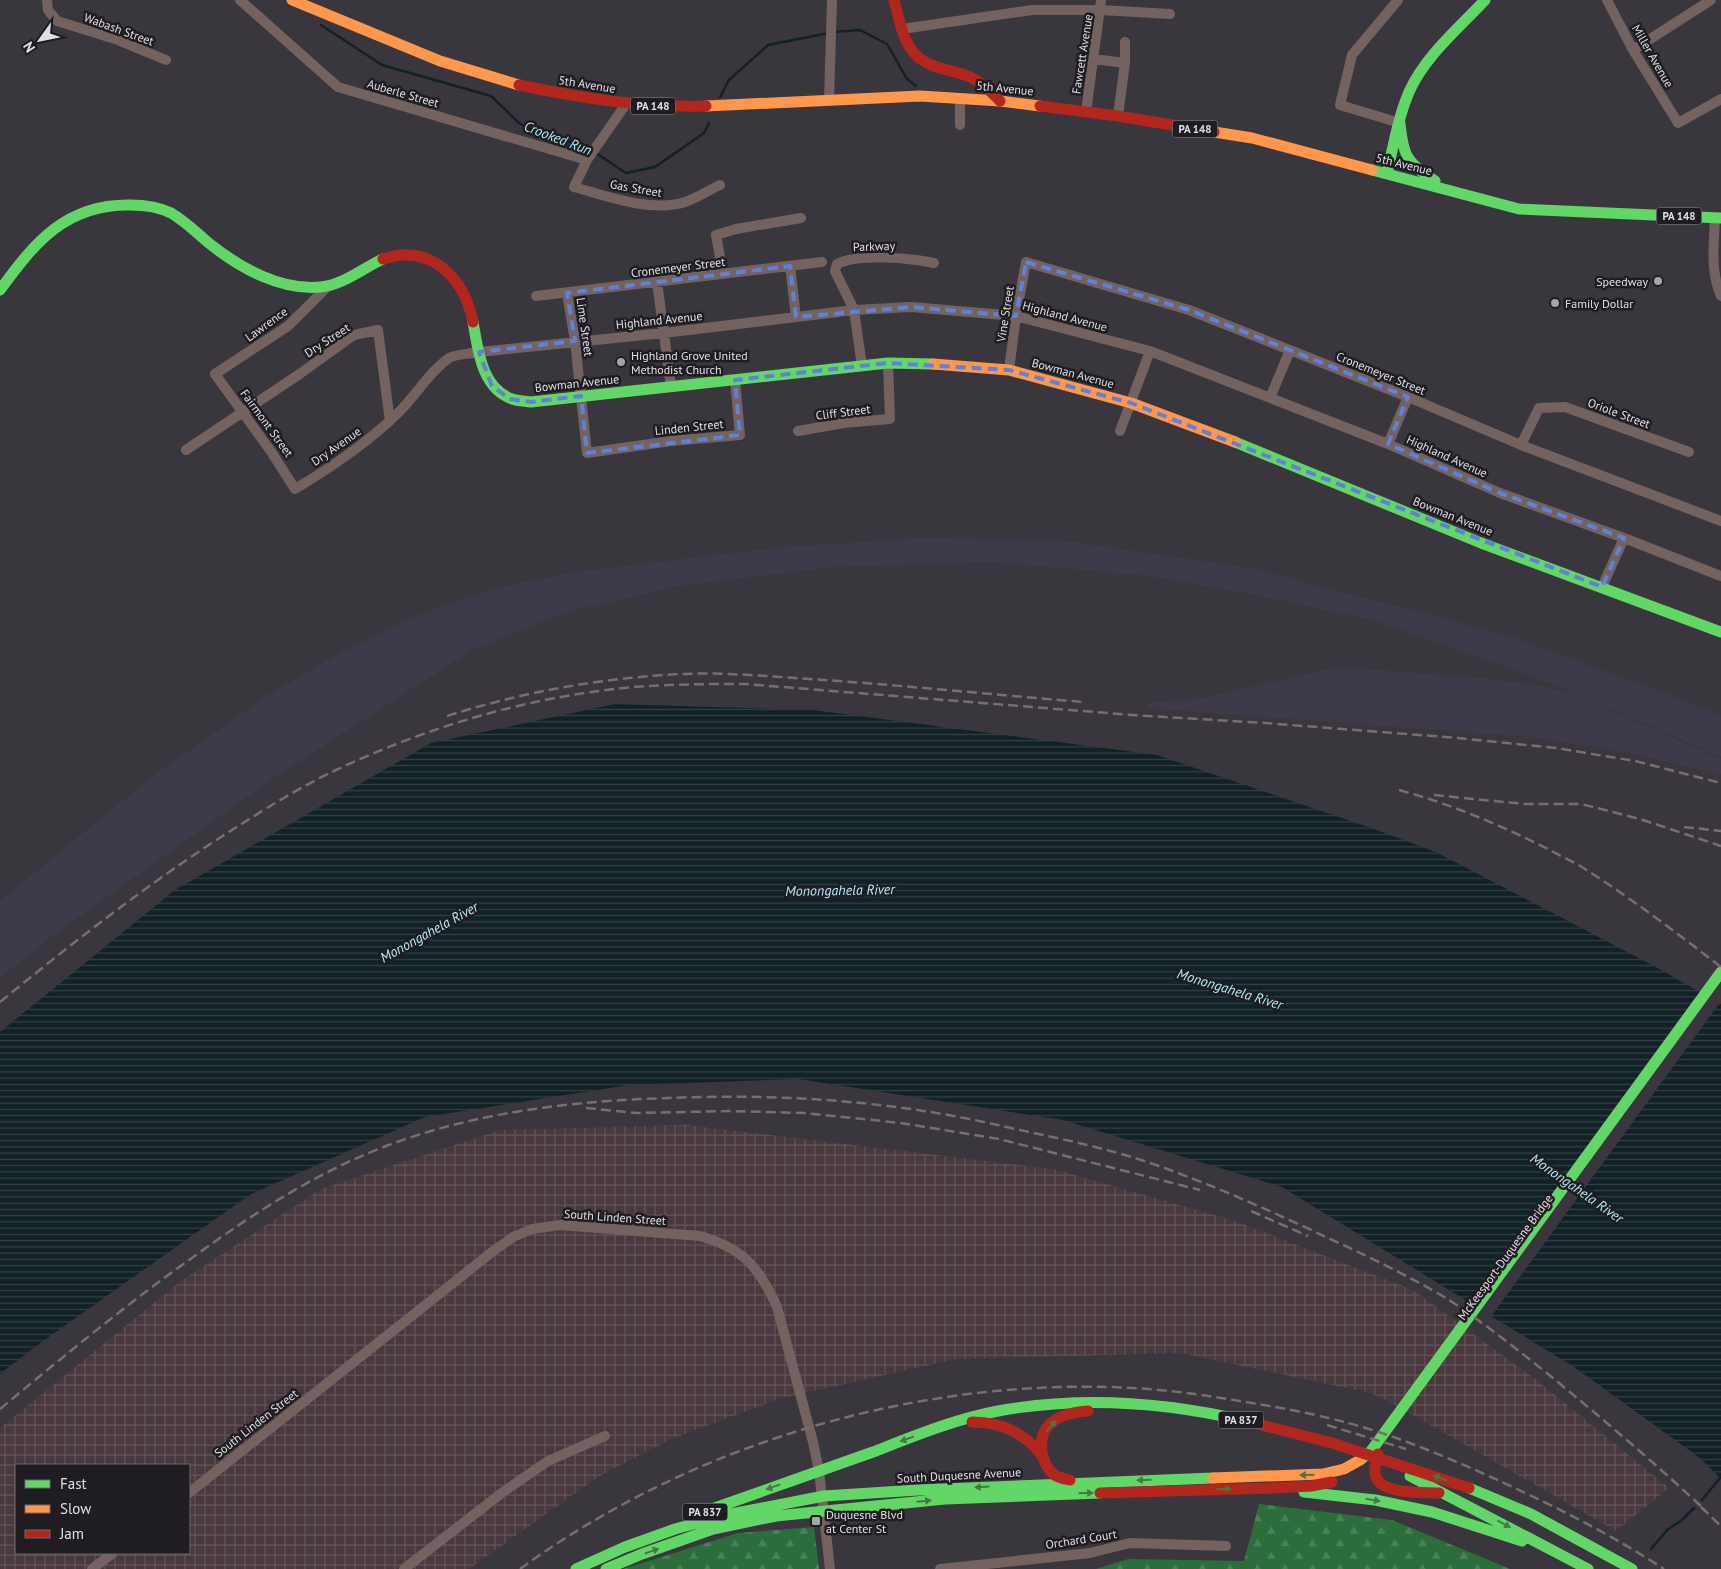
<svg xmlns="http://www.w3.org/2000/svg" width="1721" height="1569" font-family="'PT Sans',sans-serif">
	<defs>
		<pattern id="industrial-grid" width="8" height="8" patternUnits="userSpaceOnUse" patternTransform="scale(1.25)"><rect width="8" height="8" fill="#49383e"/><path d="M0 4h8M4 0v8" fill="none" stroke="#63545a"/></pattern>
		<pattern id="forest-firs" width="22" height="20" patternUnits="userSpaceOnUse" patternTransform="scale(1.25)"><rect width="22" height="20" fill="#2c6e3b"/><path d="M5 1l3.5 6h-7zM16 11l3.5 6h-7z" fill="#4a8257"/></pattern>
		<pattern id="water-rules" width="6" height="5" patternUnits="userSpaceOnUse" patternTransform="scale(1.25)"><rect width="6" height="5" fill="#122125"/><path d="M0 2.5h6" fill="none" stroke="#344144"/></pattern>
	</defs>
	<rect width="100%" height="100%" fill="#39373d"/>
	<path fill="#3f3a49" d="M924 538 1066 541 1251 568 1510 636 1678 698 1721 716V757L1560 687 1497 663 1372 620 1251 594 1150 576 993 562 835 567 678 586 567 612 474 649 275 777 51 937 0 978V901L153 776 268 695 340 653 426 612 497 588 575 572 783 547Z
		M1336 667 1481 678 1531 684 1576 695 1721 759V774L1610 749 1529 737 1148 708V703L1204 698Z"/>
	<path fill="url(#industrial-grid)" fill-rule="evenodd" d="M686 1125 1054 1169 1235 1221 1413 1290 1538 1381 1669 1488 1616 1531 1388 1401 1370 1393 1181 1353 957 1359 782 1398 671 1439 598 1477 469 1569H0V1428L181 1281 321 1189 500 1130ZM16 1465H189V1553H16Z"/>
	<path fill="url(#forest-firs)" d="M1259 1504 1392 1520 1510 1569H1096L1128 1559 1244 1561Z
		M814 1527 819 1569H623L738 1533Z"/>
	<path fill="url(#water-rules)" d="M615 704 813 710 1157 755 1374 829 1436 852 1654 966 1721 1004V1479L1700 1458 1574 1367 1282 1187 1063 1120 798 1079 629 1085 425 1117 251 1194 43 1341 0 1374V1032L175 890 431 743Z"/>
	<path fill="#39373d" d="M1701 990 1721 1001 1490 1318 1471 1306Z"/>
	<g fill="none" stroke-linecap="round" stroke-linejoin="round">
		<path stroke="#122125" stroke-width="2.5" d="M321 25 382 65 491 96 519 123 541 134 589 147 592 149
			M834 32 860 30 887 44 907 79 916 86
			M720 97 729 80 768 45 829 33
			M596 153 626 173 655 167 704 133 709 123
			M1702 1500 1720 1478
			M1651 1549 1668 1529 1681 1521 1694 1508"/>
		<path stroke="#746261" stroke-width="10" d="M47 0 48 10 57 21 115 39 166 60
			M240 0 338 87 587 160
			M1398 0 1352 55 1340 105 1400 123
			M1607 0 1633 50 1678 123 1721 99
			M902 29 1032 10H1101L1170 14
			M1633 50 1711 0
			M1094 59 1125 63
			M960 98V125
			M829 101 832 0
			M626 104 587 160 574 187C606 196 652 213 685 202 697 198 709 190 720 185
			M1086 112 1101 0
			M1118 116 1125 63V42
			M1715 218C1714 243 1710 272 1721 296
			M790 266 796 317
			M723 274 716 235 736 229 801 218
			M657 282 671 386
			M327 287 288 326 215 374 272 453 295 489C332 467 366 444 397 414 415 397 429 372 449 358 456 354 470 354 479 352L664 333 854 310 911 307 1016 316 1150 351 1388 444 1500 493 1624 538 1721 576
			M567 293 575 341 587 453 671 441 740 435 735 380
			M536 296 822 262
			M862 366 854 310 835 271 837 264C858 253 910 258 934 263
			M1009 370 1016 316 1026 262 1189 310 1408 397 1521 445 1721 521
			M1270 398 1290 350
			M798 431 844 423 890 419 888 363
			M1120 431 1150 351
			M1388 444 1408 397
			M1521 445 1539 408 1565 407 1689 452
			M186 450 301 373 354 335 378 330 390 421
			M1602 587 1624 538
			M189 1493 492 1252 513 1237 532 1229 560 1225 700 1236C743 1248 759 1267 777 1307L813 1442 819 1471 830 1569
			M92 1569 113 1553
			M404 1569 503 1492 548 1461 605 1436
			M940 1569 1090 1553 1130 1543 1226 1546"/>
		<path stroke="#63d668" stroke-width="11" d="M1400 123C1403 156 1407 163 1435 181
			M1372 170 1519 209 1721 218
			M1387 174C1393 147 1398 118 1409 92 1425 56 1459 28 1485 0
			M0 290C35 242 66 204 130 205 144 205 159 207 171 213 185 221 197 233 210 244 240 268 281 291 321 287 343 285 363 268 383 259
			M473 322C478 349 481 388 512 399 518 401 525 401 531 402L888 363 933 364
			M1235 442 1481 543 1721 632
			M1360 1460 1371 1451 1721 972
			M1410 1476 1588 1569
			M1469 1488 1531 1514 1632 1569
			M1304 1492 1375 1500 1432 1512 1522 1541
			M709 1510C764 1491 818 1471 873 1452 914 1436 955 1419 998 1411 1080 1396 1165 1402 1246 1421
			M576 1569 625 1547 675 1529 726 1515 824 1496 918 1490 1213 1478
			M606 1569 642 1554 713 1529 776 1516 945 1499 1100 1493"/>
		<path stroke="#ff974d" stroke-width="11" d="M292 0 440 61 519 85
			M706 106 920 96 1000 101 1040 106
			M1214 132 1252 138 1372 170
			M933 364 1009 370 1131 403 1235 442
			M1213 1478 1323 1474 1344 1469 1360 1460"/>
		<path stroke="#b3261e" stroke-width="11" d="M894 0C899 18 902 39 914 53 929 70 952 69 970 77 982 82 991 92 1000 101
			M519 85C581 98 642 108 706 106
			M1040 106 1118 116 1214 132
			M383 259C430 243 464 277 473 322
			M1246 1421 1332 1443 1469 1488
			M972 1422C1001 1422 1025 1433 1042 1456
			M1378 1454C1376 1462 1373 1470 1376 1477 1383 1495 1423 1492 1439 1493
			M1070 1480C1064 1479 1057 1478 1052 1473 1041 1462 1037 1438 1048 1426 1058 1415 1074 1412 1088 1411
			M1100 1493 1273 1488 1311 1486 1332 1482"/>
		<path stroke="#786e70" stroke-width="2.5" stroke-dasharray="10 5" stroke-linecap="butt" d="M447 716C522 692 602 678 680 674 728 672 776 677 824 680 910 686 997 695 1083 702
			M1399 790C1451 804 1500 825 1548 849 1560 856 1573 861 1585 869 1632 899 1677 933 1721 967
			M1434 795 1525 804H1581L1640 819 1721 846
			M1684 827 1721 831
			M0 1002C75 941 150 882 232 830 265 809 300 787 336 770 419 731 508 703 599 691 648 684 697 684 745 684L1132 715 1265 723 1458 738 1556 748 1635 761 1721 783
			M586 1108 637 1113 731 1111 804 1113 901 1123 999 1139 1200 1190
			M1251 1211 1308 1236
			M0 1409C64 1356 128 1303 196 1255 257 1211 316 1173 386 1146 476 1112 573 1101 668 1098 764 1094 860 1099 954 1116 976 1120 998 1125 1020 1130 1067 1140 1114 1150 1159 1166 1215 1186 1273 1212 1326 1237 1367 1256 1407 1275 1446 1298 1483 1322 1519 1351 1553 1378 1605 1421 1656 1464 1705 1510
			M1327 1425 1406 1449
			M1701 1507 1721 1526
			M520 1569C697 1440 931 1373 1149 1389 1186 1392 1222 1398 1258 1404 1288 1409 1319 1415 1348 1423 1397 1436 1444 1456 1491 1477 1550 1504 1609 1533 1664 1569"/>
	</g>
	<defs><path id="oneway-solid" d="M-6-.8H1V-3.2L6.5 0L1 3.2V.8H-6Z" transform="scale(1.25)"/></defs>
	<g fill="#417a45">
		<use href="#oneway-solid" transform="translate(1051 1426) rotate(-49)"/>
		<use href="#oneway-solid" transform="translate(907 1439) rotate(160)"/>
		<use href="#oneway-solid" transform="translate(1307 1475) rotate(178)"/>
		<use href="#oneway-solid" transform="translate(1440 1478) rotate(-161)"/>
		<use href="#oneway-solid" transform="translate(1144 1480) rotate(178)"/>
		<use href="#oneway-solid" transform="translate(773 1487) rotate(160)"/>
		<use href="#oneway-solid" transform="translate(982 1487) rotate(177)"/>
		<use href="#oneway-solid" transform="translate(1224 1489) rotate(-1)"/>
		<use href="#oneway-solid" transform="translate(1086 1493) rotate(-2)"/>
		<use href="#oneway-solid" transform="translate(1373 1500) rotate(9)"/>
		<use href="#oneway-solid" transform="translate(924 1501) rotate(-5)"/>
		<use href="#oneway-solid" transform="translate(1504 1524) rotate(28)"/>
		<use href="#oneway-solid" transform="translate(652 1551) rotate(-19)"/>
	</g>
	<path fill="none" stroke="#6180dd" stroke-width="4" stroke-dasharray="10 6" stroke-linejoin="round" d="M1026 262 1189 310 1408 397 1388 444 1500 493 1624 538 1602 587 1131 403 1009 370 888 363 735 380 740 435 587 453 581 396 531 402 510 399 492 386 479 352 575 341 567 293 790 266 796 317 911 307 1016 316Z"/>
	<g fill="#a6a4aa" stroke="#1f1d22" stroke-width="2">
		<circle cx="1658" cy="281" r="5"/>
		<circle cx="1555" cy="303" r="5"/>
		<circle cx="621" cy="362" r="5"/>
		<rect x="811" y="1516" width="10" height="10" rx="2.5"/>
	</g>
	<g text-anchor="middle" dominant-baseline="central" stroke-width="5" stroke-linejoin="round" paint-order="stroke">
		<g fill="#1f1d22" stroke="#a6a4aa" stroke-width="1">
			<rect x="630.5" y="97.5" width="45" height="17" rx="4"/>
			<rect x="1172.5" y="120.5" width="45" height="17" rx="4"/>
			<rect x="1656.5" y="207.5" width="45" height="17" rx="4"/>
			<rect x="1218.5" y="1411.5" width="45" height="17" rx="4"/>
			<rect x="682.5" y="1503.5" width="45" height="17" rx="4"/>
		</g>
		<g font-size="11" font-weight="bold" fill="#e0dee5">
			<text x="653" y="106">PA 148</text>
			<text x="1195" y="129">PA 148</text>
			<text x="1679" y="216">PA 148</text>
			<text x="1241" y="1420">PA 837</text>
			<text x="705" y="1512">PA 837</text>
		</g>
		<g font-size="12" fill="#e0dee5" stroke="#1f1d22">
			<text transform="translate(119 29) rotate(20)">Wabash Street</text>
			<text transform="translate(1082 54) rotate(-81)">Fawcett Avenue</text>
			<text transform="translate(1653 56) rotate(60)">Miller Avenue</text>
			<text transform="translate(587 84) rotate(9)">5th Avenue</text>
			<text transform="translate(1005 88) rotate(6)">5th Avenue</text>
			<text transform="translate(403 93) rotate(16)">Auberle Street</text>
			<text transform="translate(1404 164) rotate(14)">5th Avenue</text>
			<text transform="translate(636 188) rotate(10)">Gas Street</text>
			<text transform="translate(874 246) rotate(-2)">Parkway</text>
			<text transform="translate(678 267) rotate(-7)">Cronemeyer Street</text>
			<text transform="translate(1005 314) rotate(-81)">Vine Street</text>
			<text transform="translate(1065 316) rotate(15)">Highland Avenue</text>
			<text transform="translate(659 320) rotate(-6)">Highland Avenue</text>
			<text transform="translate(266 324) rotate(-36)">Lawrence</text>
			<text transform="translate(585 327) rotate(82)">Lime Street</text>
			<text transform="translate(327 340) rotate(-33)">Dry Street</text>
			<text transform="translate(1073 373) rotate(15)">Bowman Avenue</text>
			<text transform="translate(1381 373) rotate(22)">Cronemeyer Street</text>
			<text transform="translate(577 383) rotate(-6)">Bowman Avenue</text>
			<text transform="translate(843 412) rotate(-7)">Cliff Street</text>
			<text transform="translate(1619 413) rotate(20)">Oriole Street</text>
			<text transform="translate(267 423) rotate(54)">Fairmont Street</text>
			<text transform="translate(689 427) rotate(-6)">Linden Street</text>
			<text transform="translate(336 446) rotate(-35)">Dry Avenue</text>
			<text transform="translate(1447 456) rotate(24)">Highland Avenue</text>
			<text transform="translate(1453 516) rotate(22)">Bowman Avenue</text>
			<text transform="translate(615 1217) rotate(4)">South Linden Street</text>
			<text transform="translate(1505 1257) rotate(-54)">McKeesport-Duquesne Bridge</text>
			<text transform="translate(256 1423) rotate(-38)">South Linden Street</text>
			<text transform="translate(959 1475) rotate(-3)">South Duquesne Avenue</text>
			<text transform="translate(1081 1539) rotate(-9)">Orchard Court</text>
		</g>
		<g font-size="12" fill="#e0dee5" stroke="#1f1d22" text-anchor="start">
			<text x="1648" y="281" text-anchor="end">Speedway</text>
			<text x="1565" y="303">Family Dollar</text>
			<text x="631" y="355">Highland Grove United<tspan x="631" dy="14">Methodist Church</tspan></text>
			<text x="826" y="1514">Duquesne Blvd<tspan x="826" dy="14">at Center St</tspan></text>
		</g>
		<g font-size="14" font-style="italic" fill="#b0e9f6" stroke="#1f1d22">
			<text transform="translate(558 138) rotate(21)">Crooked Run</text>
			<text transform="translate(840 890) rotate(-1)">Monongahela River</text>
			<text transform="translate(429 932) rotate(-29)">Monongahela River</text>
			<text transform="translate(1230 989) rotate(17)">Monongahela River</text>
			<text transform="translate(1577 1188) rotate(35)">Monongahela River</text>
		</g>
	</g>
	<rect x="15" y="1464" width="175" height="90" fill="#1f1d22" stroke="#6c6a70"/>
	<rect x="25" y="1480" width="25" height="8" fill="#63d668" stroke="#6c6a70"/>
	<text x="60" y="1489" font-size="15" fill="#e0dee5">Fast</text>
	<rect x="25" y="1505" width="25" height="8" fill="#ff974d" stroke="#6c6a70"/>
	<text x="60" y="1514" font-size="15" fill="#e0dee5">Slow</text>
	<rect x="25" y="1530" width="25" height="8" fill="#b3261e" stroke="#6c6a70"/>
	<text x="60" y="1539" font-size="15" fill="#e0dee5">Jam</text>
	<g transform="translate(40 40) rotate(237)" stroke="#1f1d22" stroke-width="4" paint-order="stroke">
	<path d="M0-4L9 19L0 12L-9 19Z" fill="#e0dee5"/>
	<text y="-8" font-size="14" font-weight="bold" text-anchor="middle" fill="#e0dee5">N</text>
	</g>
</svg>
